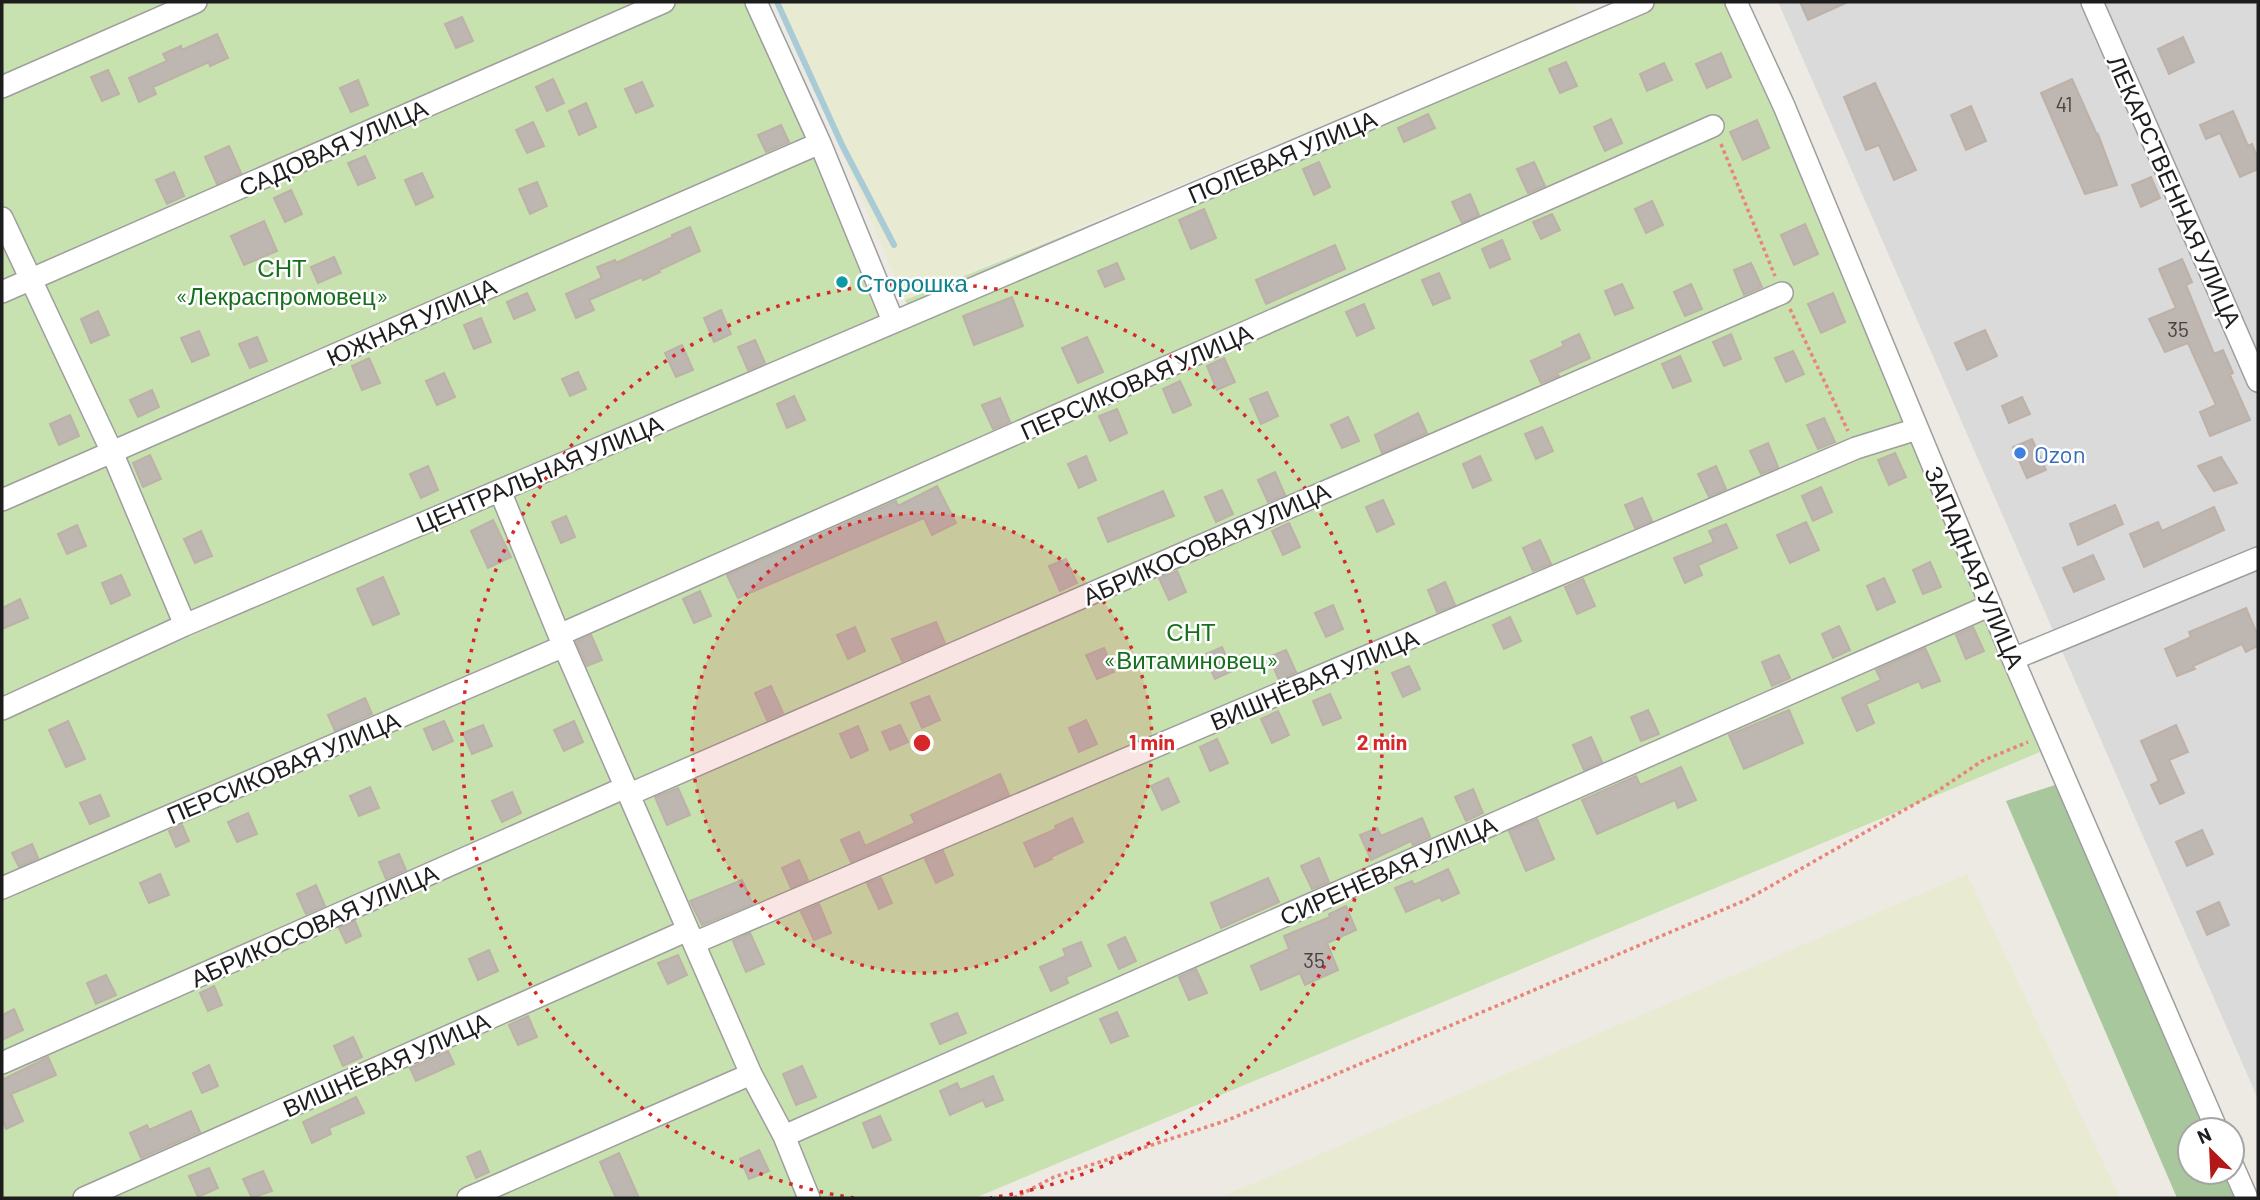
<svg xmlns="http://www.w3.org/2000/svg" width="2260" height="1200" font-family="Barlow,sans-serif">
	<rect width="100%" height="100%" fill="#edeae4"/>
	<path fill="#dbdada" d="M1778 2H2258V1099Z"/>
	<path fill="#e8ead1" d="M778 2H1574L1580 17 905 300Z
		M1967 874 2120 1198H1219Z"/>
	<path fill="#c7e1af" d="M2 2H756L893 321 2 709Z
		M1639 2H1732L1804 160 2040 752 975 1198H2V721L351 564 912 316 905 300Z"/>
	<path fill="#a9c79d" d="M2061 783 2210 1130H2190V1172H2228L2240 1198H2177L2006 801Z"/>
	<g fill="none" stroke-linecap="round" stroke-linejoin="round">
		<path stroke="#a9cbd6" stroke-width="6" d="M777 2 842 145 894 245"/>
	</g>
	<path fill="#bdb6b1" stroke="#bdb1a8" stroke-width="2" d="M1800 2H1848L1808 20Z
		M462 17 473 41 456 48 445 24Z
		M217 34 228 58 210 66 209 62 153 87 156 94 139 102 129 78 167 61 163 54 181 46 182 50Z
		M2183 37 2194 62 2169 74 2158 49Z
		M1721 53 1731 77 1707 88 1696 64Z
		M1566 62 1577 86 1560 93 1549 69Z
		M1664 63 1672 80 1647 91 1640 74Z
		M108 70 119 94 102 101 91 77Z
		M553 79 564 103 547 111 536 87Z
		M2072 79 2097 135 2098 134 2117 185 2085 194 2041 93Z
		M358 80 368 105 351 112 340 88Z
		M642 82 653 106 636 113 625 89Z
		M1875 83 1916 170 1894 180 1879 145 1866 150 1844 97Z
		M586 103 596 127 579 135 569 111Z
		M1971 106 1986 141 1966 150 1951 115Z
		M2233 111 2248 146 2252 144 2258 159V169L2240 177 2220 133 2206 139 2200 125Z
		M1428 114 1435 128 1404 142 1398 128Z
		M1611 119 1622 143 1605 151 1594 127Z
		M1757 120 1769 148 1743 160 1730 132Z
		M533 122 544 146 527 153 516 130Z
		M781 125 789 142 766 152 758 135Z
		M229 146 241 173 217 184 205 157Z
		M365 156 375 178 358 185 348 163Z
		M1319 162 1330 187 1314 195 1303 169Z
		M1534 162 1545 186 1528 193 1517 169Z
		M174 172 184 196 167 204 156 180Z
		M422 173 433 197 416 205 405 180Z
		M2151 177 2160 198 2141 207 2132 185Z
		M537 182 547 206 530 214 519 189Z
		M291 190 302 214 285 222 274 198Z
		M1470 194 1479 215 1462 223 1452 202Z
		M1652 201 1663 225 1646 233 1635 209Z
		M1204 209 1216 238 1191 249 1179 220Z
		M1552 214 1560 230 1541 239 1533 222Z
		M264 221 277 251 244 265 231 236Z
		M1805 224 1818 254 1794 265 1781 235Z
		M690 227 700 251 659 270 660 272 643 280 642 277 589 300 594 310 576 318 566 294 602 278 597 267 615 260 616 263 673 237 672 235Z
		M1502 240 1510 259 1490 268 1482 249Z
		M1335 245 1345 269 1266 304 1256 280Z
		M334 257 341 273 318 283 311 267Z
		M2182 259 2192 282 2186 285 2214 354 2223 350 2233 373 2230 375 2250 420 2210 436 2200 412 2216 405 2188 343 2165 352 2149 319 2176 308 2159 269Z
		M1117 263 1124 279 1105 287 1098 271Z
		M1751 263 1762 287 1744 295 1734 270Z
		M1439 273 1450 298 1433 305 1422 280Z
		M1622 284 1633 308 1615 315 1605 291Z
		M1691 284 1702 309 1685 316 1674 292Z
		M527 293 535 310 514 319 507 302Z
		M1833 293 1845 322 1821 333 1808 304Z
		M1012 297 1023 326 974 345 963 316Z
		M1364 304 1374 328 1357 336 1346 312Z
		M721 310 731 334 714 342 704 318Z
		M98 311 109 335 91 343 81 319Z
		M481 318 491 342 474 349 464 325Z
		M1985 330 1997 356 1967 370 1955 343Z
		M199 331 209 355 192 362 181 338Z
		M1579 334 1590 358 1557 373 1559 376 1541 383 1531 361 1564 346 1562 342Z
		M1731 334 1741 359 1724 366 1713 342Z
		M257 337 267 361 250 368 239 344Z
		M1087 337 1103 372 1078 383 1062 348Z
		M755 340 765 363 748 370 738 347Z
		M682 345 693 370 676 377 665 353Z
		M1793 351 1804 374 1786 382 1775 358Z
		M1680 356 1691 381 1673 388 1662 364Z
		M369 358 380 383 362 390 352 366Z
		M1224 358 1235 382 1217 390 1207 366Z
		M578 372 586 389 570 396 562 379Z
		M444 373 455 397 437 405 426 381Z
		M1180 381 1191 405 1173 413 1163 389Z
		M152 390 159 407 138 417 130 400Z
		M1267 392 1278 416 1261 424 1250 399Z
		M794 396 805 420 787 428 777 404Z
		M2022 397 2030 414 2009 423 2002 406Z
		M1000 398 1010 422 993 429 982 405Z
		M1117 409 1127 433 1110 441 1099 416Z
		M1418 413 1427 433 1382 453 1375 435Z
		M70 415 79 436 59 445 50 424Z
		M1348 417 1359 441 1342 448 1331 425Z
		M1824 418 1835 442 1818 449 1807 425Z
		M1542 427 1553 451 1536 459 1525 434Z
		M2032 439 2046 470 2027 478 2013 447Z
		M1768 443 1778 467 1761 474 1750 451Z
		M1895 453 1906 477 1889 485 1878 460Z
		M150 455 161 479 143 487 133 463Z
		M1086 456 1096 480 1079 488 1068 464Z
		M1480 456 1491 480 1473 488 1463 464Z
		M2221 457 2237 483 2214 491 2198 466Z
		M428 466 438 490 421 498 410 474Z
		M1716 466 1726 489 1709 497 1698 474Z
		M1275 472 1285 495 1268 502 1258 480Z
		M937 486 956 523 932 535 924 518 738 598 727 575 896 501 898 506Z
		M1821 487 1832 512 1813 521 1802 496Z
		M1222 490 1233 514 1216 522 1205 497Z
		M1163 491 1174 516 1108 542 1098 518Z
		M1642 498 1652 521 1635 528 1625 505Z
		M1383 500 1394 524 1377 532 1366 507Z
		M2115 505 2123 524 2078 545 2070 524Z
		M2214 507 2224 530 2144 567 2130 534 2158 522 2162 531Z
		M566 516 575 537 561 543 552 522Z
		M493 520 511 557 488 568 471 531Z
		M1806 522 1819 550 1790 563 1777 535Z
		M1289 523 1300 547 1283 555 1272 531Z
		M1726 524 1737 548 1698 565 1702 575 1685 583 1674 558 1714 542 1709 531Z
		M77 525 86 546 67 554 58 534Z
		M201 531 212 556 195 563 184 539Z
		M1540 540 1551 564 1533 571 1523 548Z
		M2093 555 2104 579 2074 592 2063 568Z
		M1066 559 1077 583 1060 591 1049 566Z
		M1930 562 1941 587 1923 594 1913 570Z
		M1177 571 1186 592 1169 600 1159 578Z
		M121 575 130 595 111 604 102 583Z
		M383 577 399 614 373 625 357 589Z
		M1884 578 1895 602 1877 610 1867 586Z
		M1583 579 1595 606 1577 614 1565 587Z
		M1445 582 1455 605 1437 612 1428 590Z
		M700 591 711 616 694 623 683 599Z
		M20 599 28 618 2 629V608Z
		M1333 605 1343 629 1326 637 1315 613Z
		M2246 608 2258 636V646L2246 652 2242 644 2193 666 2195 669 2177 676 2165 649 2191 637 2189 632Z
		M1510 617 1521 641 1504 649 1493 625Z
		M936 622 945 643 902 661 892 639Z
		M1839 626 1850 650 1833 658 1822 634Z
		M855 627 865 651 848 659 837 635Z
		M1973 627 1984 651 1966 659 1956 635Z
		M591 635 602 660 587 666 576 642Z
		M1222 647 1232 671 1215 679 1204 655Z
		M1104 648 1114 672 1097 679 1086 655Z
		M1925 648 1940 681 1922 688 1919 681 1866 704 1874 723 1857 731 1842 698 1881 680 1876 670Z
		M1286 650 1296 672 1279 680 1269 657Z
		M1779 655 1790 678 1772 686 1762 662Z
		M1409 666 1420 689 1403 697 1392 673Z
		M771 686 783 713 767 720 755 693Z
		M1330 694 1341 718 1323 725 1313 701Z
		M929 696 940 720 922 728 911 703Z
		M365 698 372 714 335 731 328 715Z
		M1648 710 1659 734 1641 741 1631 717Z
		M1789 710 1803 743 1744 769 1729 735Z
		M1278 711 1289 735 1272 743 1261 719Z
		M1086 720 1097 744 1079 752 1069 728Z
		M68 721 85 759 66 767 49 730Z
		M444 721 453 741 433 750 424 729Z
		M574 721 583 742 564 751 554 730Z
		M483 725 492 746 472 754 463 733Z
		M900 725 908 742 890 750 882 732Z
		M2176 725 2188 752 2169 760 2184 793 2160 804 2151 785 2159 781 2141 741Z
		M858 726 868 750 851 758 840 734Z
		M1591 737 1602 762 1584 770 1573 745Z
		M1217 739 1228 763 1210 771 1200 747Z
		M1681 767 1696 800 1678 808 1675 800 1597 834 1582 800 1636 776 1640 785Z
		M1000 774 1009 795 851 862 841 840 859 832 865 846 915 823 911 815Z
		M1168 778 1179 802 1162 810 1151 786Z
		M370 787 379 808 359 816 350 796Z
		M678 788 690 815 667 825 655 797Z
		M1473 789 1483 813 1466 821 1455 797Z
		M512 792 521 813 502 822 492 801Z
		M100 795 109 816 90 824 80 803Z
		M248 813 257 834 237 842 228 822Z
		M1072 818 1083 842 1051 857 1052 859 1035 867 1024 843 1056 829 1055 826Z
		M1422 818 1430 837 1413 845 1411 841 1371 860 1360 835 1377 828 1381 836Z
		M1537 819 1554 859 1526 871 1509 831Z
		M182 825 189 841 176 847 169 831Z
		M2202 830 2213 854 2187 866 2176 842Z
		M32 844 38 858 19 867 12 853Z
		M943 851 953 875 936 883 925 859Z
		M399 854 406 870 386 879 379 862Z
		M1319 858 1329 882 1312 889 1301 866Z
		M799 860 808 880 791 888 782 868Z
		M1448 869 1459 893 1442 901 1440 897 1406 912 1395 888 1412 881 1414 885Z
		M160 874 169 895 149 903 140 883Z
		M881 878 892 903 879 909 867 883Z
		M1268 878 1279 902 1221 928 1211 903Z
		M742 880 753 904 702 925 690 901Z
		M316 885 325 906 306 914 297 894Z
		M2219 902 2229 925 2207 935 2197 912Z
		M819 904 831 933 814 940 801 912Z
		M1346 906 1356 930 1327 943 1338 970 1305 985 1300 973 1261 990 1251 966 1289 949 1284 936 1330 917 1329 914Z
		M355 921 361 936 346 943 339 928Z
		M750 933 764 964 746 972 733 941Z
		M1125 937 1136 961 1119 969 1108 945Z
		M1081 942 1091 966 1066 977 1068 983 1051 991 1040 967 1066 956 1063 949Z
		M489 950 498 971 478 980 469 959Z
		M678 955 687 975 668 984 658 963Z
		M1196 969 1207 993 1189 1000 1179 977Z
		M106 975 116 995 96 1004 87 983Z
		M214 986 222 1005 208 1011 200 993Z
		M14 1009 23 1030 2 1040V1015Z
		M1117 1012 1128 1036 1111 1043 1100 1019Z
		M957 1013 966 1033 940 1044 931 1024Z
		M528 1016 537 1037 518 1045 509 1025Z
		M353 1037 362 1057 343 1066 334 1046Z
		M448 1051 454 1064 416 1081 410 1068Z
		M48 1057 56 1075 11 1094 23 1121 6 1129 2 1119V1076L4 1079Z
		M209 1065 218 1086 202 1093 193 1073Z
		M802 1066 816 1097 796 1105 783 1074Z
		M993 1076 1003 1100 986 1107 983 1100 950 1115 940 1091 957 1083 960 1090Z
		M356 1097 364 1113 329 1128 331 1134 312 1143 303 1122Z
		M191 1111 200 1132 141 1158 130 1133 147 1125 149 1130Z
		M880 1116 891 1140 873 1148 863 1123Z
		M759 1150 769 1171 749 1179 740 1159Z
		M480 1151 489 1172 476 1178 467 1157Z
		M619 1153 639 1198H616L600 1162Z
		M209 1168 218 1188 198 1197 189 1176Z
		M263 1171 272 1191 252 1198 243 1179Z"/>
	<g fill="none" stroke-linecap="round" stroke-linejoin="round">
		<defs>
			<path id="street" d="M756 2 820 143 893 321
				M1736 2 1784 106 2013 659 2217 1130
				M2092 2 2258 381
				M2 87 196 2
				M2 218 112 452 185 625
				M2 292 664 2
				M500 491 559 635 751 1074 784 1136 809 1198
				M2 500 820 143
				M559 635 1713 126
				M2013 659 2258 558
				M2 709 185 625 1643 2
				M630 794 1782 293
				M2 888 564 646
				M694 943 1856 448 1917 429
				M2 1063 626 787
				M784 1136 1991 605
				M2232 1164 2247 1198
				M84 1198 688 930
				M468 1198 751 1074"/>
		</defs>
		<use href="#street" stroke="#9e9e9e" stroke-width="24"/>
		<path stroke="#e98478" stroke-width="3.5" stroke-dasharray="3.5 3.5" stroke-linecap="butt" d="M1721 144 1775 276
			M1790 309 1848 431
			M1014 1198 1054 1177 1228 1120 1746 900 1936 792 1982 761 2028 742"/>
		<use href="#street" stroke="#fff" stroke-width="21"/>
	</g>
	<circle cx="922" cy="743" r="230" fill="#d62828" fill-opacity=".12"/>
	<g fill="none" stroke="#d62828" stroke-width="3.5" stroke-dasharray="3.5 7">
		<circle cx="922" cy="743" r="230"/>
		<path d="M854 1198A460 460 0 1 1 990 1198"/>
	</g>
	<circle fill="#0f9aa8" stroke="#fff" stroke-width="2.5" cx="842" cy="282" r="7"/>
	<circle fill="#3f7fe0" stroke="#fff" stroke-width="2.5" cx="2020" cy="453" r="7"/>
	<g text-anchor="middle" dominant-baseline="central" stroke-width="5" stroke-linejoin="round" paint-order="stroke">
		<g font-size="21" fill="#454342">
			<text x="2064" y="103">41</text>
			<text x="2178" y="328">35</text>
			<text x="1314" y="959">35</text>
		</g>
		<g font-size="24" fill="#1d1d1d" stroke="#fff">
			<text transform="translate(333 147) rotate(-24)">САДОВАЯ УЛИЦА</text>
			<text transform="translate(1282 156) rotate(-23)">ПОЛЕВАЯ УЛИЦА</text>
			<text transform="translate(2175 191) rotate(66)">ЛЕКАРСТВЕННАЯ УЛИЦА</text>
			<text transform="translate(411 321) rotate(-24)">ЮЖНАЯ УЛИЦА</text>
			<text transform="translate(1136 381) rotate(-24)">ПЕРСИКОВАЯ УЛИЦА</text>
			<text transform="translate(539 473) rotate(-23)">ЦЕНТРАЛЬНАЯ УЛИЦА</text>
			<text transform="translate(1206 543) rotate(-24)">АБРИКОСОВАЯ УЛИЦА</text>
			<text transform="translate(1975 567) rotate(67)">ЗАПАДНАЯ УЛИЦА</text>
			<text transform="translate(1314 679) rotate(-23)">ВИШНЁВАЯ УЛИЦА</text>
			<text transform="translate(283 767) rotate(-23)">ПЕРСИКОВАЯ УЛИЦА</text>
			<text transform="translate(1388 870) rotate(-24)">СИРЕНЕВАЯ УЛИЦА</text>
			<text transform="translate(314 925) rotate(-24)">АБРИКОСОВАЯ УЛИЦА</text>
			<text transform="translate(386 1064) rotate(-24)">ВИШНЁВАЯ УЛИЦА</text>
		</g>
		<g font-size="24" fill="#186e1f" stroke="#fff">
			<text x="282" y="267">СНТ<tspan x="282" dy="28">«Лекраспромовец»</tspan></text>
			<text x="1191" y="631">СНТ<tspan x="1191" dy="28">«Витаминовец»</tspan></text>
		</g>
		<g font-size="24" fill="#0d838f" stroke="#fff" text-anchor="start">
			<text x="856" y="282">Сторошка</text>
		</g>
		<g font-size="24" fill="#366cbe" stroke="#fff" text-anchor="start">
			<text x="2034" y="453">Ozon</text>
		</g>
	</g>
	<circle cx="922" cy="743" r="10" fill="#d62828" stroke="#fff" stroke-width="3.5"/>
	<g font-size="21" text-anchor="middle" font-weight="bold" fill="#d62828" stroke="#fff" stroke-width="5" stroke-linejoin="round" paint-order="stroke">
		<text x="1152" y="750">1 min</text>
		<text x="1382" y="750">2 min</text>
	</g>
	<rect width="2260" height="1200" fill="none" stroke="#1d1d1d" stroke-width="7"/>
	<g transform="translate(2211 1151) rotate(336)"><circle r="33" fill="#ffffff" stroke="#a5a5a5" stroke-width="2"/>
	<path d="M0-5L12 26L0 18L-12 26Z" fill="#b31717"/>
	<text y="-10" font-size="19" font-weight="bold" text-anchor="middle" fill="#1d1d1d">N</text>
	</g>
</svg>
